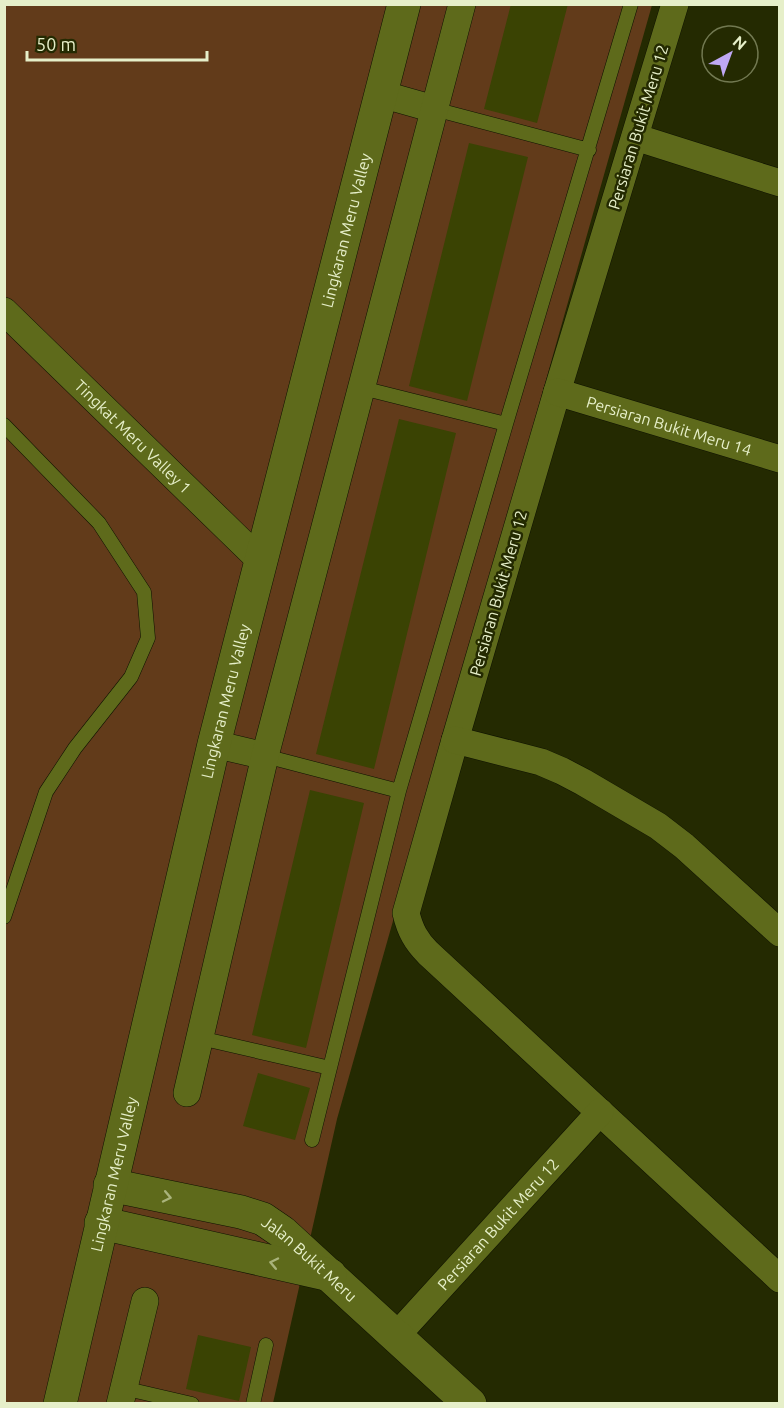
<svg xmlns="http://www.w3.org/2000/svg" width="784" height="1408" font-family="Ubuntu,sans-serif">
	<rect width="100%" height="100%" fill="#242a01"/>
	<path fill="#623b1a" d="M5 5H652L337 1119 273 1403 5 1404Z"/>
	<path fill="#3a4303" d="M511 4H568L537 123 484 109Z
		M469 143 528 157 467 401 409 386Z
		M399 419 456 433 374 769 316 754Z
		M310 790 364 803 306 1048 252 1035Z
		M258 1073 310 1088 295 1140 243 1126Z
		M198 1335 251 1347 239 1401 186 1389Z"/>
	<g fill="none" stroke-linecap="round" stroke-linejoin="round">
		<defs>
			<path id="service" d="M434 109 589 150
				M362 388 506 424
				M4 425 99 523 144 592 148 638 131 677 75 748 46 792 4 917
				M265 756 399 791
				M200 1038 330 1068
				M312 1140 399 791 506 424 631 4
				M123 1388 192 1404
				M253 1404 266 1345"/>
			<g id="minor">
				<path d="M675 4 557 392 455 740 406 913C410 930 416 941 428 953L780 1279"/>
				<path d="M381 94 434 109"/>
				<path d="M635 137 780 183"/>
				<path id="s1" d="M4 311 262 562"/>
				<path id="s2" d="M557 392 780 459"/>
				<path d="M455 740 541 762 562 771 583 782 658 826 684 846 780 933"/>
				<path d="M214 744 265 756"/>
				<path d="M187 1093 265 756 462 4"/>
				<path id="s3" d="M397 1335 600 1112"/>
				<path d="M120 1404 145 1301"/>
			</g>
			<g id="tertiary">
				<path id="s4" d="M110 1185 241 1212 263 1219 282 1232 470 1404"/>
				<path d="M101 1223 330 1275"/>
				<path id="s5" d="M60 1404 214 744 404 4"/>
			</g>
		</defs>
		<use href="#service" stroke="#0e1200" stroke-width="15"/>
		<use href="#minor" stroke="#0e1200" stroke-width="28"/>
		<use href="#tertiary" stroke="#0e1200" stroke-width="34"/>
		<use href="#service" stroke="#5e6a1b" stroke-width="14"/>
		<use href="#minor" stroke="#5e6a1b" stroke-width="27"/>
		<use href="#tertiary" stroke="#5e6a1b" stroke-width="33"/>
	</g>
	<defs><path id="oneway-chevron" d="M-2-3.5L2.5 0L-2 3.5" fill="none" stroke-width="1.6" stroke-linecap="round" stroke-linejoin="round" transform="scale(1.5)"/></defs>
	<g stroke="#a9b37b">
		<use href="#oneway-chevron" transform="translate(167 1197) rotate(12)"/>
		<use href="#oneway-chevron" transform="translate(274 1263) rotate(-168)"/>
	</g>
	<g text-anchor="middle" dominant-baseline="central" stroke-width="5" stroke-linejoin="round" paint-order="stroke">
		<g font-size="16" fill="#e6efc9" stroke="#242a01">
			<text transform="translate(638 127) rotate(-73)">Persiaran Bukit Meru 12</text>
			<text stroke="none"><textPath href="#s5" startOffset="1208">Lingkaran Meru Valley</textPath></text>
			<text stroke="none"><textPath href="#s2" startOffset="117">Persiaran Bukit Meru 14</textPath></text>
			<text stroke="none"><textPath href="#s1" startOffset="180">Tingkat Meru Valley 1</textPath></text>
			<text transform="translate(498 593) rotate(-74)">Persiaran Bukit Meru 12</text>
			<text stroke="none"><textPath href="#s5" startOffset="722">Lingkaran Meru Valley</textPath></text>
			<text stroke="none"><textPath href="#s5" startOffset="236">Lingkaran Meru Valley</textPath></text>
			<text stroke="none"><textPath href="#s3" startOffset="150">Persiaran Bukit Meru 12</textPath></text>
			<text stroke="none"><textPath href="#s4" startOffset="218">Jalan Bukit Meru</textPath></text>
		</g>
	</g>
	<rect width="784" height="1408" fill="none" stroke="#e6efc9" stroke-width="12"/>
	<g transform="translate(730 54) rotate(41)"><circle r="28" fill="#242a01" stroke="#727951" stroke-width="1.5"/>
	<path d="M0-4.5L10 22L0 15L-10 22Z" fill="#bfa8f4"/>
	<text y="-9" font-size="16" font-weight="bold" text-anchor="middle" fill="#e6efc9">N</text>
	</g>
	<path d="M27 51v9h180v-9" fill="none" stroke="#e6efc9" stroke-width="3"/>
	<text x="36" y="51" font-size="18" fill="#e6efc9" stroke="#242a01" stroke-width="4.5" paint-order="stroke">50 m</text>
</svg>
